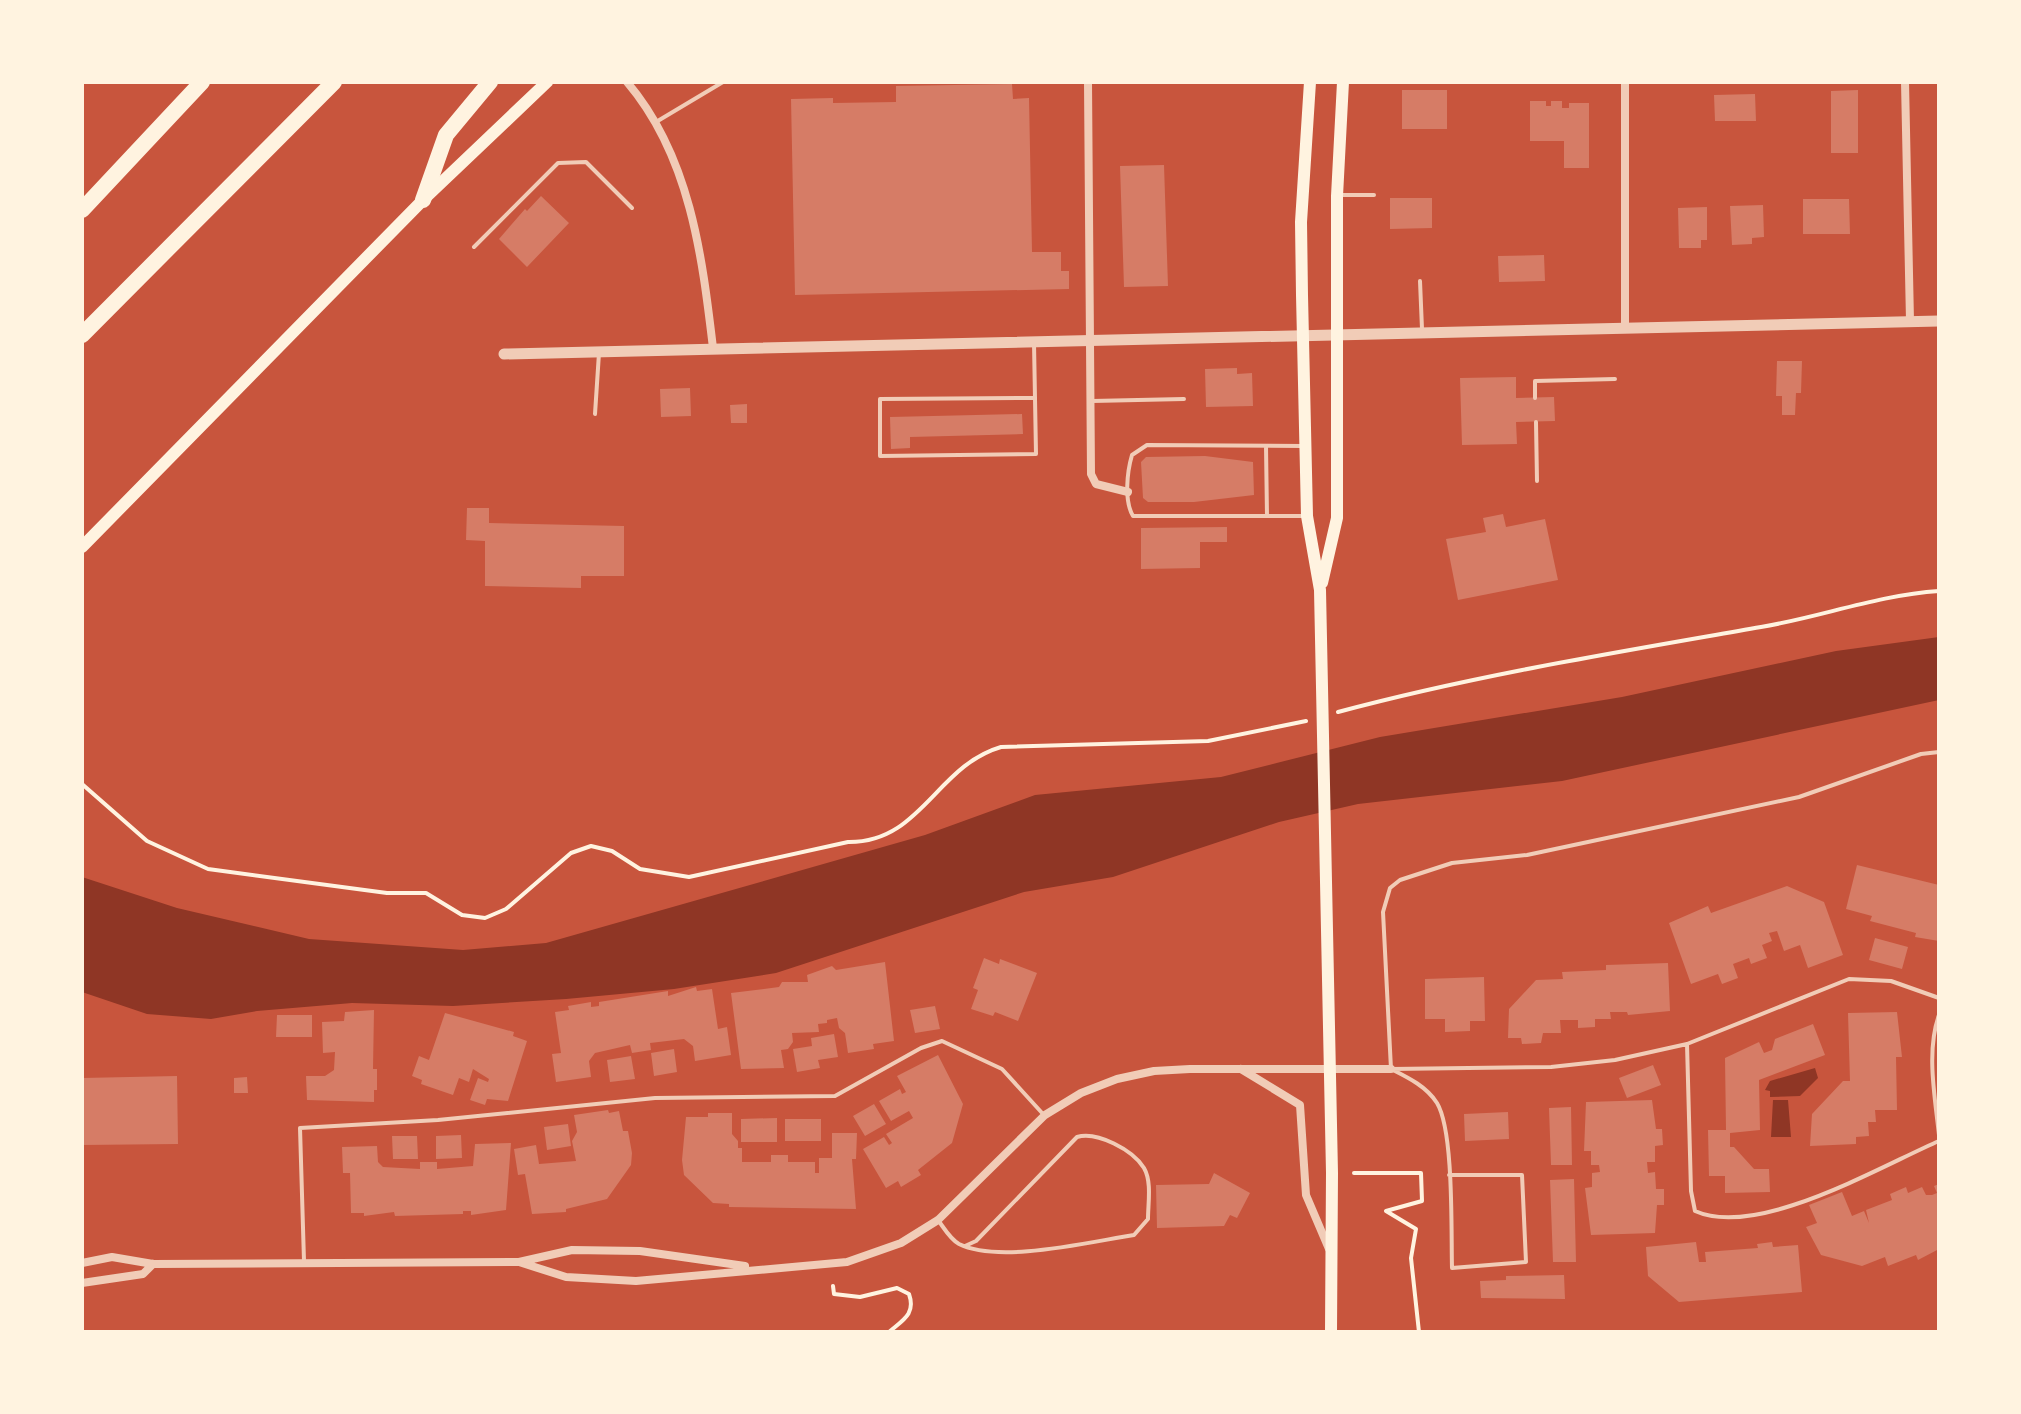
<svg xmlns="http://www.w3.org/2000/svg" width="2021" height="1414" font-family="'Golos Text',sans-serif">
	<rect width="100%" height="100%" fill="#c8553d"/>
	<path fill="#8f3625" d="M1939 637V700L1562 781 1358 804 1279 822 1113 877 1024 892 776 973 674 989 566 999 453 1006 352 1003 257 1011 211 1019 147 1014 82 992V877L177 908 309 939 463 950 546 943 925 835 1035 795 1221 777 1380 737 1622 697 1836 651Z
		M1815 1068 1818 1078 1800 1096 1770 1097V1091L1765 1090 1770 1081Z
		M1773 1100H1788L1791 1137H1771Z"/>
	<path fill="#d67c66" d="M1012 84 1013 99 1029 98 1032 252H1061V271H1069V289L795 295 791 99 833 98V103L896 102V86Z
		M1402 90H1447V129H1402Z
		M1858 90V153H1831V91Z
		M1755 94 1756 121H1715L1714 95Z
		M1530 101H1546V106H1551V101H1562V108H1569V103H1589V168H1564V141H1530Z
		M1164 165 1168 286 1124 287 1120 166Z
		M541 196 569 223 527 267 499 239 525 209 527 211Z
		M1390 198H1432V228L1390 229Z
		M1803 199H1849L1850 234H1803Z
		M1763 205 1764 237 1752 238V244L1732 245 1730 206Z
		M1707 207V240H1701V248H1679L1678 208Z
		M1544 255 1545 281 1499 282 1498 256Z
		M1777 361H1802L1801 393H1796L1795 415H1782V396H1776Z
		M1237 368V374L1252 373 1253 406 1206 407 1205 369Z
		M1516 377V398L1554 397 1555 421 1516 422 1517 444 1462 445 1460 378Z
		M690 388 691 416 661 417 660 389Z
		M747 404V423H731L730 405Z
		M1022 414 1023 434 910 437V448L891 449 890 417Z
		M1205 456 1253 462 1254 495 1194 502H1148L1143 498 1141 462 1146 457Z
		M467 508H489V523L624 526V576H581V588L485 586V541L466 540Z
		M1503 514 1506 527 1545 519 1558 580 1458 600 1446 539 1486 532 1483 518Z
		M1227 527V542H1200V568L1141 569V528Z
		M1857 865 1939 885V941L1915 937 1916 933 1870 921 1872 916 1846 909Z
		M1787 886 1824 902 1843 955 1808 968 1800 945 1784 951 1777 931 1769 933 1772 941 1762 945 1767 958 1751 964 1749 958 1733 964 1738 978 1722 984 1718 974 1691 984 1669 923 1708 906 1711 913Z
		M1875 938 1908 947 1902 969 1869 960Z
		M984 958 999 964 1000 959 1037 973 1018 1021 995 1012 993 1016 971 1009 978 990 973 988Z
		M885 962 894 1041 873 1044 874 1049 848 1053 845 1033 839 1028 837 1018 827 1020V1023L818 1024 819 1032 792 1033 793 1042 788 1049 781 1050 784 1068 741 1069 731 993 779 987 782 982H808L807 975 832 966 836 970Z
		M1668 963 1670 1011 1628 1015 1627 1012H1610L1611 1019H1595V1027L1578 1028V1020H1560L1561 1033H1543L1541 1043 1522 1044 1521 1038H1508L1509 1009 1536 980 1563 979 1562 972 1606 970V965Z
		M1484 977 1485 1021H1470V1031L1445 1032V1019H1425V979Z
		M696 987 697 991 712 989 718 1029 727 1027 731 1055 695 1061 693 1046 684 1039 650 1043 651 1050 632 1053 630 1045 595 1053 589 1061 591 1077 556 1082 552 1054 561 1053 555 1012 569 1010 568 1006 591 1002V1007L599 1006V1002L668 991V996Z
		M935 1006 940 1029 915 1033 910 1010Z
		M374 1010 373 1069H377V1090H374V1102L307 1100 306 1076H325L334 1070 335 1052 323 1053 322 1022 344 1021 345 1012Z
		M1897 1012 1902 1057H1896L1897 1110H1875L1876 1122H1868L1869 1136 1856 1137V1144L1810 1146 1812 1114 1843 1081H1850L1848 1013Z
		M445 1013 514 1032 513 1036 527 1041 508 1101 487 1099 485 1105 470 1100 478 1078 488 1082 489 1079 473 1069 469 1082 459 1078 453 1095 421 1084 422 1080 412 1076 419 1056 429 1060Z
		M277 1015H312V1037H276Z
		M1813 1024 1825 1055 1759 1080 1760 1130 1730 1133V1147H1734L1754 1169H1769L1770 1192 1725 1193V1176H1709L1708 1130H1726L1725 1058 1759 1042 1764 1053 1772 1050 1775 1039Z
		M834 1034 838 1057 818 1060 820 1068 797 1072 793 1049 812 1046 811 1038Z
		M674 1049 677 1072 654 1076 651 1053Z
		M938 1055 963 1104 952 1143 918 1170 921 1175 901 1187 898 1181 886 1188 863 1149 884 1137 889 1145 892 1143 886 1134 913 1118 909 1111 891 1121 879 1101 900 1089 902 1094 906 1092 897 1076Z
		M631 1056 635 1079 610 1082 607 1060Z
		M1653 1065 1661 1085 1627 1098 1619 1078Z
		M177 1076 178 1144 82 1145V1078Z
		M247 1077 248 1093H234V1078Z
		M1652 1100 1656 1129H1662L1663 1145 1655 1146V1162H1647L1648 1173 1655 1172 1656 1189H1664V1205H1657L1655 1233 1591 1235 1585 1188 1592 1187V1173L1600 1172 1599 1165H1591V1151H1584L1586 1102Z
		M874 1104 886 1124 865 1136 853 1116Z
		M1571 1107 1572 1165H1551L1549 1108Z
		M608 1110 609 1113 619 1111 623 1131H628L632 1153 631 1165 607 1199 566 1209V1212L532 1214 525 1174 518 1175 514 1149 536 1145 539 1164 576 1161 572 1141 577 1132 574 1115Z
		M1508 1112 1509 1139 1465 1141 1464 1114Z
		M708 1113H732V1134L738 1141V1148H742V1162H771V1155H788V1162H815V1173H819V1158H832V1133H857L856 1159H852L856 1209 729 1207V1204L713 1203 684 1175 682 1160 686 1117H708Z
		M777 1118V1142H741V1119Z
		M785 1119H821V1141H785Z
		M568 1124 571 1146 547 1150 544 1127Z
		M461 1135 462 1158 436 1159V1136Z
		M392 1136H417L418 1159H393Z
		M511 1143 506 1210 471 1215V1211H463V1214L395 1216 394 1212 364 1216V1213H351L350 1173H343L342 1147 377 1146 378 1162 383 1167 420 1169V1162H437V1169L473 1166 475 1144Z
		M1214 1173 1250 1193 1237 1218 1230 1215 1224 1226 1157 1228 1156 1185 1209 1184Z
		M1574 1179 1576 1262H1553L1550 1180Z
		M1939 1184V1249L1918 1260 1916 1255 1888 1266 1885 1257 1862 1266 1821 1255 1806 1227 1817 1223 1809 1205 1842 1192 1852 1216 1864 1211 1869 1223 1866 1210 1892 1200 1890 1194 1906 1187 1908 1193 1922 1187 1926 1195H1932L1937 1193 1934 1186Z
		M1696 1242 1699 1262H1706L1705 1252 1758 1248 1757 1244 1772 1242 1773 1247 1798 1245 1802 1292 1679 1302 1648 1276 1646 1247Z
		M1564 1275 1565 1299 1481 1298 1480 1281 1506 1280V1276Z"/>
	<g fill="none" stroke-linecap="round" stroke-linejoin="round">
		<path stroke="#fff3e0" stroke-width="4" d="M1338 712C1476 675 1619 652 1761 627 1821 617 1878 595 1939 591
			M82 784 147 841 208 869 387 893H426L462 915 485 918 506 909 571 853 591 846 612 851 640 869 689 877 848 842C921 843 936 766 1001 747L1208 741 1306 721
			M1354 1173H1421L1422 1201 1386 1211 1416 1229 1411 1258 1419 1332
			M833 1286 834 1294 860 1297 897 1288 909 1294C916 1314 903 1320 889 1332"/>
		<path stroke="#f1ccb7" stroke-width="4" d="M656 122 723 82
			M1341 195H1374
			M474 247 558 163 586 162 632 208
			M1420 281 1422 329
			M1034 343 1036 454 880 456V399L1035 398
			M1535 398V381L1615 379
			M1092 401 1184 399
			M595 414 599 353
			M1536 422 1537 481
			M1266 446 1267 516
			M1303 516H1133C1124 501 1127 472 1132 455L1147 445 1303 446
			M1939 1015C1926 1051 1935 1097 1939 1135
			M1687 1044 1691 1191 1695 1211C1757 1239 1879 1167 1939 1141
			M1391 1069 1383 912 1390 888 1400 880 1452 863 1527 855 1799 797 1921 754 1939 752
			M1391 1069 1551 1067 1615 1060 1687 1044 1849 979 1891 981 1939 998
			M1393 1070C1409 1078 1427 1087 1437 1103 1454 1131 1451 1232 1452 1268L1526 1262 1522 1175H1449
			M938 1220C944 1228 950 1239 959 1244 999 1264 1089 1242 1134 1235L1148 1219C1148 1203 1152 1182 1144 1168 1133 1150 1097 1131 1077 1137L976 1241 965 1246
			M304 1261 300 1128 438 1120 655 1098 835 1096 921 1048 942 1041 1002 1069 1043 1114"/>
		<path stroke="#f1ccb7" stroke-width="8" d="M627 82C690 156 702 255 713 348
			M1088 82 1091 474 1096 484 1128 492
			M1625 82V327
			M1905 82 1910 321
			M1241 1069 1300 1105 1306 1195 1329 1249
			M519 1262 566 1277 636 1281 847 1262 901 1243 938 1220 1045 1115 1081 1093 1117 1079 1154 1071 1190 1069H1391
			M82 1263 112 1257 153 1264 519 1262 572 1250 640 1251 745 1266
			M82 1283 143 1274 153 1264"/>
		<path stroke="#f1ccb7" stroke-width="11" d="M504 354 1939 321"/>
		<path stroke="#fff3e0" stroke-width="12" d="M1310 82 1301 222 1302 295 1307 516 1320 590 1332 1173 1331 1332
			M82 547 423 200 547 82
			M1322 583 1337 518V196L1343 82"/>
		<path stroke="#fff3e0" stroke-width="16" d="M423 200 446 135 490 82
			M82 210 202 82
			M82 335 334 82"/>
	</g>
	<rect width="2021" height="1414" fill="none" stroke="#fff3e0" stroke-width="168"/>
</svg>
